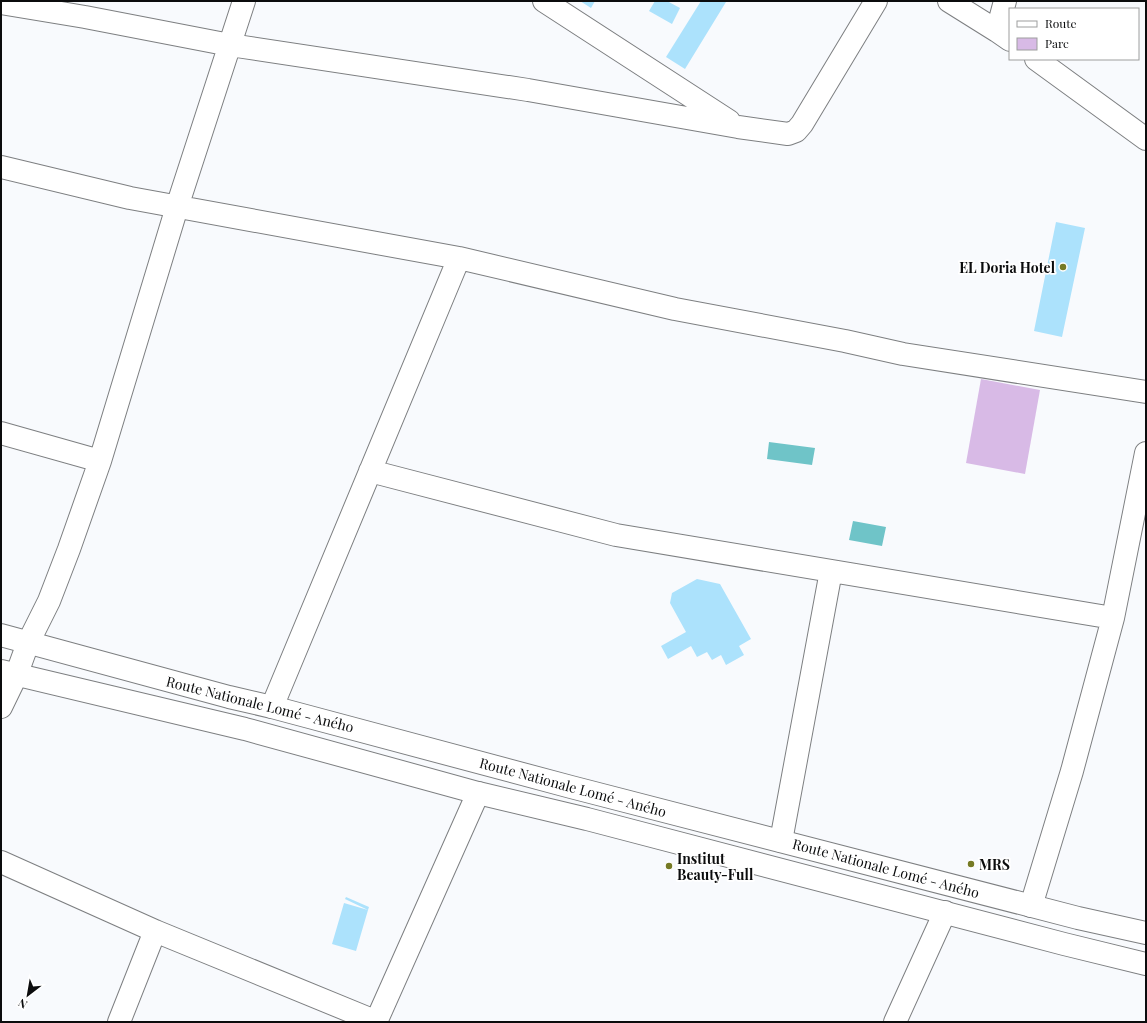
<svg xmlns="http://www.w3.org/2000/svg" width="1147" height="1023" font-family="'Playfair Display',serif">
	<rect width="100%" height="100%" fill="#f8fafd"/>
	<path fill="#d8bae6" d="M981 379 1040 390 1025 474 966 463Z"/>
	<path fill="#6fc4c8" d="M769 442 815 448 812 465 767 459Z
		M853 521 886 527 882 546 849 540Z"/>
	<path fill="#ace2fc" d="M580 1H595L591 8Z
		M655 1H667L680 8 672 24 649 11Z
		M701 1H724L726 2 685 69 666 57Z
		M1056 222 1085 228 1062 337 1034 331Z
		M697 579 720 584 751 639 739 646 744 655 726 665 721 655 712 660 707 652 697 657 691 646 668 659 661 646 686 632 670 603 672 593Z
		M346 897 369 907 368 910 345 899Z
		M344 903 368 910 356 951 332 944Z"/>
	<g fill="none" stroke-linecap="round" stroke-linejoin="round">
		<defs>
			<path id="street" d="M544 1 729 121
				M949 1 997 31 1010 40
				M1 3 85 17 230 45 528 90 738 127 788 134 796 131 802 124 876 1
				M997 31 1005 1
				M1036 59 1146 139
				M1 167 130 198 459 258 675 309 845 341 903 354 1146 392
				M1 433 100 461
				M370 471 616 535 1113 618
				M1 707 16 676 28 643 49 601 69 549 100 461 177 207 244 1
				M272 707 459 258
				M781 841 831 571
				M1 862 155 931 377 1022
				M1031 906 1072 771 1113 618 1146 453
				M119 1022 155 931
				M376 1022 478 793
				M895 1022 945 912"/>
			<path id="highway" d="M1 635 229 697 272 707 571 787 1078 918 1146 933
				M1 671 245 729 478 793 587 819 1064 944 1146 964"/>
		</defs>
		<use href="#street" stroke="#7d7f81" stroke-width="24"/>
		<use href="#highway" stroke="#7d7f81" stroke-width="24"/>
		<use href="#street" stroke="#fff" stroke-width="22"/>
		<use href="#highway" stroke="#fff" stroke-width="22"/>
	</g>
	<g fill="#757a24" stroke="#fff" stroke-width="1.5">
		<circle cx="1063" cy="267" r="4"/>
		<circle cx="971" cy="864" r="4"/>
		<circle cx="669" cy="866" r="4"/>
	</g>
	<g text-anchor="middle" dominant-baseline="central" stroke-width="3.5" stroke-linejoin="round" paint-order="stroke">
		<g font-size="14" font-weight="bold" fill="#0b0c0d" stroke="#fff" text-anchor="start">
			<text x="1055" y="267" text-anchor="end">EL Doria Hotel</text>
			<text x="677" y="858">Institut<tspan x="677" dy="16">Beauty-Full</tspan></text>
			<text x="979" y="864">MRS</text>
		</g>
		<g font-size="14" fill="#0b0c0d" stroke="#fff">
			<text transform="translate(260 704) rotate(14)">Route Nationale Lomé - Aného</text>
			<text transform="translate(573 787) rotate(15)">Route Nationale Lomé - Aného</text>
			<text transform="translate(886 868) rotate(15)">Route Nationale Lomé - Aného</text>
		</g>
	</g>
	<rect width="1147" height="1023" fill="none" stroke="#0b0c0d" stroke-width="4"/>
	<rect x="1009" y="8" width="130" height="52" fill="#ffffff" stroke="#9d9e9e"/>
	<rect x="1017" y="21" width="20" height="6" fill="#ffffff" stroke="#9d9e9e"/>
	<text x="1045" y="28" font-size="12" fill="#0b0c0d">Route</text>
	<rect x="1017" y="38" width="20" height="12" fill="#d8bae6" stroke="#9d9e9e"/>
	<text x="1045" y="48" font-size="12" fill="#0b0c0d">Parc</text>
	<g transform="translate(28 995) rotate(211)" stroke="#ffffff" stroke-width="3" paint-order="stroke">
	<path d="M0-3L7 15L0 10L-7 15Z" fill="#0b0c0d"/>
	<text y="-6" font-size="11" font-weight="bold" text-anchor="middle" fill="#0b0c0d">N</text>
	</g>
</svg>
